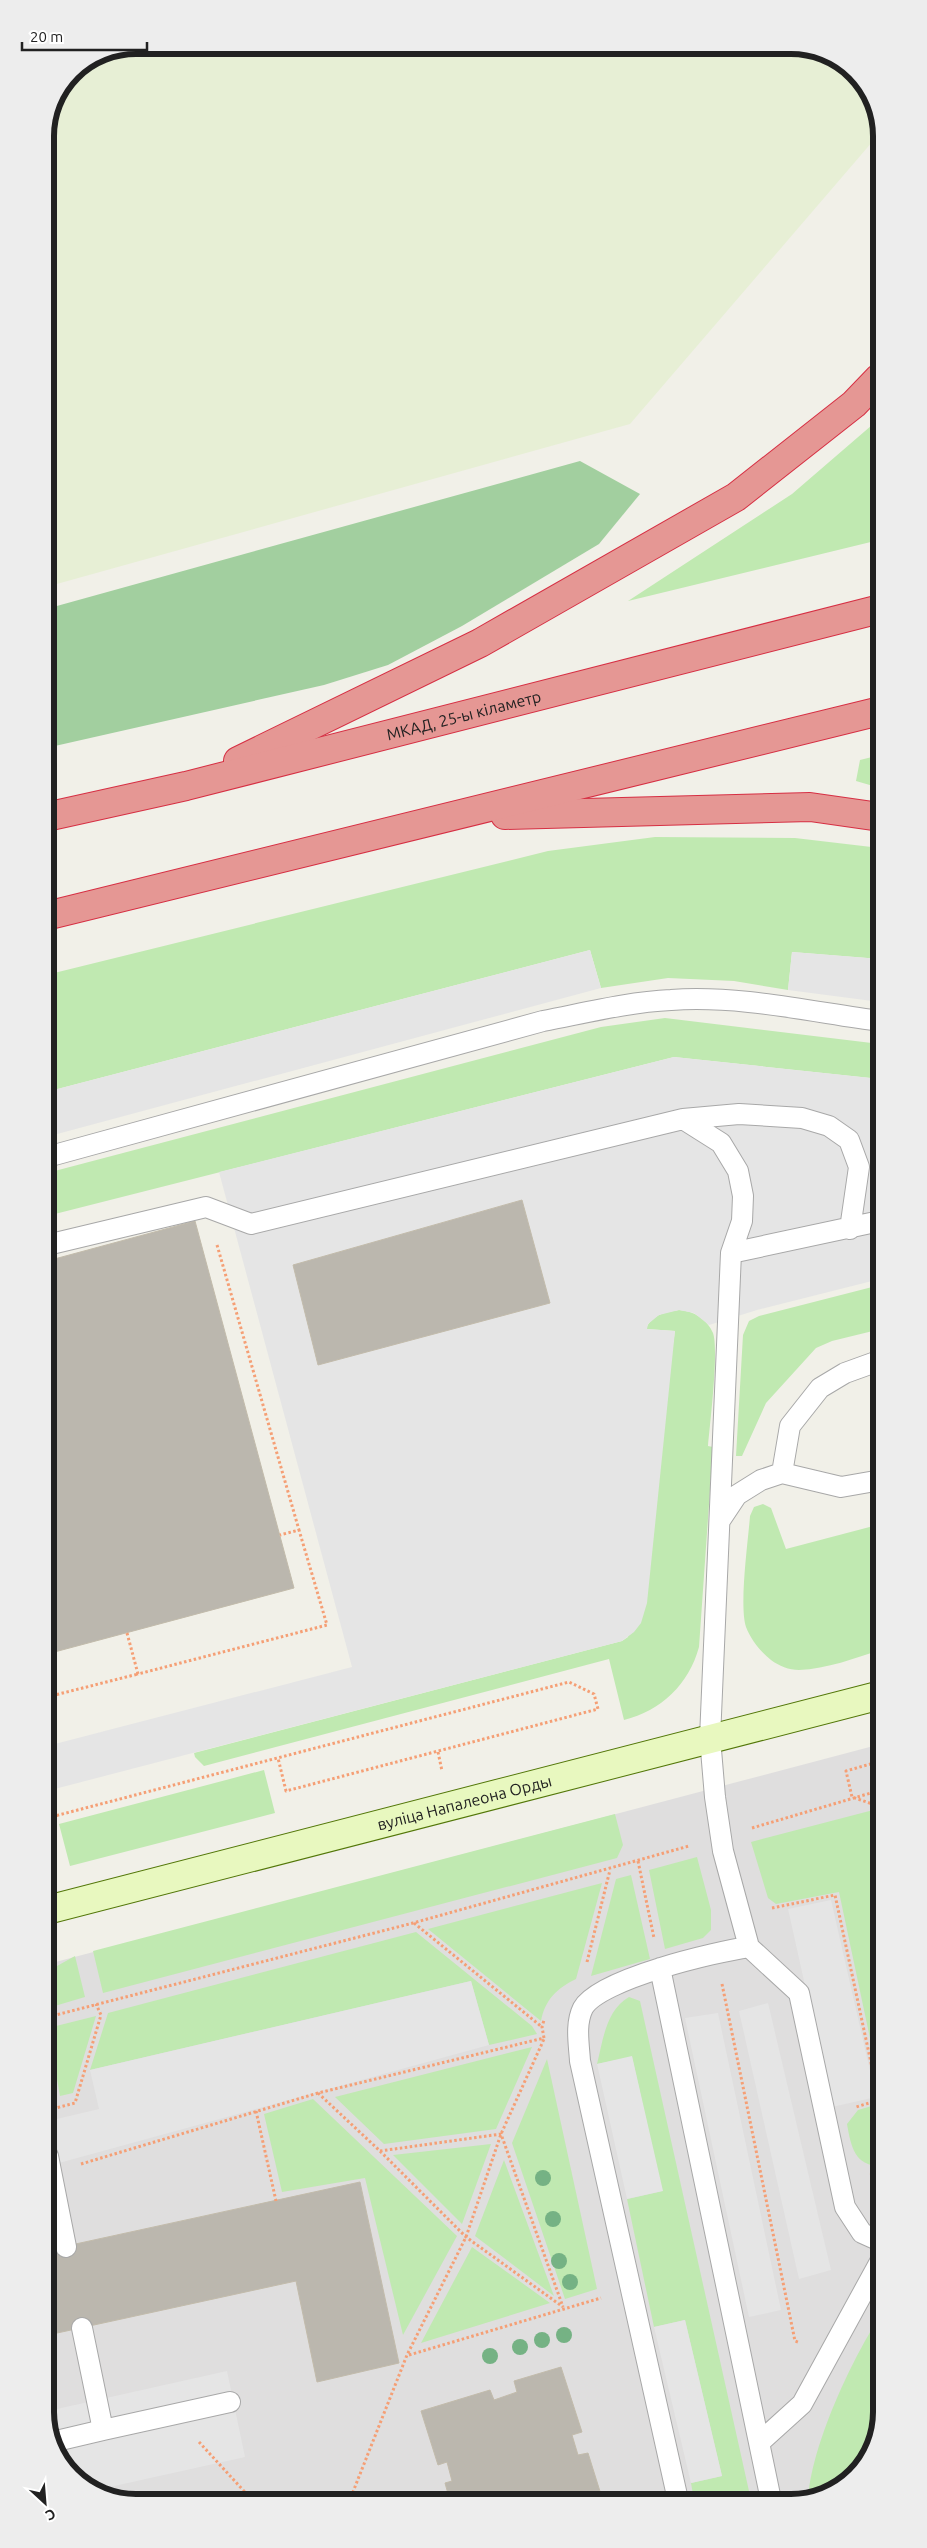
<svg xmlns="http://www.w3.org/2000/svg" width="927" height="2548" font-family="Ubuntu,sans-serif">
	<rect width="100%" height="100%" fill="#f1f0e8"/>
	<path fill="#dfdede" d="M881 1744 882 2413 863 2468 815 2500 129 2503 80 2484 48 2436V1964Z"/>
	<path fill="#e7efd5" d="M136 45H798L847 64 879 112V134L630 424 46 587 45 130 72 71 101 52Z"/>
	<path fill="#c0e9b1" d="M879 419V540L628 601 792 494Z
		M880 755V788L856 781 860 760Z
		M655 837 795 838 880 848V959L792 952 788 990 734 981 668 978 601 988 590 950 46 1092V975L548 851Z
		M665 1018 880 1044V1079L674 1057 47 1216V1173L601 1027Z
		M880 1285 881 1329 832 1341 816 1348 766 1403 742 1456H736L743 1335 749 1321 759 1316Z
		M679 1310C694 1311 707 1319 713 1333 719 1350 710 1423 708 1446L713 1447 699 1647C689 1684 661 1711 624 1720L609 1659 204 1766 195 1757 194 1753 622 1641 628 1637 675 1331 646 1329C652 1314 666 1312 679 1310Z
		M763 1504 771 1508 786 1549 881 1524V1650C855 1658 827 1669 799 1670 789 1670 779 1666 771 1660 760 1651 751 1640 746 1627 739 1605 748 1542 750 1516L754 1507Z
		M264 1770 275 1813 70 1866 59 1824Z
		M881 1808 882 2095 839 1892 776 1904 768 1898 751 1842Z
		M615 1814 623 1845 617 1858 103 1993 93 1951Z
		M697 1857 711 1910V1930L703 1938 665 1949 649 1870Z
		M631 1875 650 1959 591 1976 616 1879Z
		M602 1883 576 1979C557 1988 545 2000 541 2021L428 1929Z
		M416 1932 532 2026 537 2034 489 2045 471 1981 90 2070 108 2013Z
		M75 1956 85 1997 48 2008V1971Z
		M629 1997 640 2001 751 2500H694L691 2483 722 2476 685 2320 654 2327 627 2199 662 2191 632 2057 597 2064C603 2040 606 2010 629 1997Z
		M96 2016 73 2093 60 2096 48 2028Z
		M532 2047 496 2129 384 2144 335 2097Z
		M547 2059 597 2289 565 2299 512 2143Z
		M313 2099 457 2236 403 2335 365 2178 282 2192 264 2114Z
		M882 2103V2166C855 2167 851 2147 847 2124L858 2110Z
		M491 2144 462 2224 393 2155Z
		M504 2160 554 2296 475 2236Z
		M472 2247 550 2303 421 2343Z
		M882 2313V2413L863 2468 815 2500H808C811 2446 852 2358 882 2313Z"/>
	<path fill="#a2cf9f" d="M580 461 640 494 599 544 462 626 388 665 324 685 46 748V609Z"/>
	<path fill="#e5e5e5" d="M590 950 601 988 46 1137V1092Z
		M792 952 880 959V1002L788 990Z
		M674 1057 880 1079V1279L757 1310 709 1325 694 1313 679 1310 659 1315 648 1324 647 1329 675 1331 647 1603 641 1623 634 1632 622 1641 47 1791V1746L352 1667 219 1172Z
		M831 1900 876 2097 832 2107 788 1909Z
		M471 1981 489 2045 48 2166V2121L99 2109 90 2070Z
		M768 2003 831 2270 799 2279 739 2011Z
		M718 2013 781 2310 749 2317 685 2018Z
		M632 2056 663 2191 627 2199 597 2064Z
		M685 2320 722 2476 691 2483 654 2327Z
		M227 2371 245 2457 96 2490 80 2484 48 2436V2411Z"/>
	<path fill="#bbb7ae" stroke="#c2bbab" d="M522 1200 550 1303 318 1365 293 1265Z
		M195 1221 294 1588 47 1654V1261Z
		M360 2182 399 2363 317 2382 296 2281 48 2335V2250Z
		M561 2367 582 2432 572 2435 578 2455 588 2453 603 2501H450L445 2483 452 2481 447 2462 438 2465 421 2411 490 2390 494 2400 517 2392 514 2381Z"/>
	<g fill="none" stroke-linecap="round" stroke-linejoin="round">
		<defs>
			<path id="lane" d="M47 1157 543 1021C585 1013 628 1002 671 1000 740 995 812 1012 880 1021
				M850 1229 859 1167 849 1140 829 1126 802 1118 739 1114 683 1119 721 1143 738 1171 743 1196 742 1221 731 1253 710 1738 715 1797 723 1851 749 1947 799 1993 845 2207 862 2233 882 2242
				M47 1245 206 1207 251 1224 683 1119
				M731 1253 880 1221
				M782 1473 790 1426 820 1388 845 1373 881 1360
				M721 1519 737 1495 761 1480 782 1473 841 1487 881 1480
				M660 1968 771 2500
				M48 2156 66 2247
				M103 2430 230 2402
				M52 2442 103 2430 82 2328
				M760 2442 802 2404 882 2258
				M678 2500 580 2061C579 2044 575 2024 583 2008 599 1979 715 1952 749 1947"/>
			<g id="secondary">
				<path id="s1" d="M47 1910 881 1695"/>
			</g>
			<g id="highway">
				<path d="M238 761 480 643 736 497 854 404 879 378"/>
				<path d="M505 815 810 807 880 817"/>
				<path id="s2" d="M46 817 186 786 880 609"/>
				<path d="M46 916 880 711"/>
			</g>
		</defs>
		<use href="#lane" stroke="#a8a8a8" stroke-width="22"/>
		<use href="#secondary" stroke="#537709" stroke-width="30"/>
		<use href="#highway" stroke="#d62f43" stroke-width="30"/>
		<path stroke="#f59f75" stroke-width="3" stroke-dasharray="2.5 2.5" stroke-linecap="butt" d="M217 1245 299 1530 280 1535
			M127 1633 138 1674 327 1625 299 1530
			M47 1697 138 1674
			M438 1752 442 1771
			M881 1761 846 1771 852 1797 881 1807
			M47 1818 569 1682 594 1694 598 1709 286 1791 278 1758
			M752 1828 881 1790
			M638 1861 654 1938
			M772 1908 835 1895 879 2100 856 2107
			M414 1923 542 2027
			M587 1962 610 1870
			M722 1984 795 2341 800 2343
			M48 2017 413 1923 689 1846
			M544 2038 542 2027 544 2020
			M318 2093 380 2151 466 2237 563 2307
			M48 2110 75 2103 101 2015 96 2004
			M256 2111 276 2201
			M380 2151 501 2134 563 2307
			M81 2164 318 2093 544 2038
			M870 2173 882 2174
			M409 2355 601 2298
			M199 2442 254 2502
			M349 2502 407 2355 466 2237 501 2134 544 2039"/>
		<use href="#lane" stroke="#fff" stroke-width="20"/>
		<use href="#secondary" stroke="#e8f8bf" stroke-width="28"/>
		<use href="#highway" stroke="#e59794" stroke-width="28"/>
	</g>
	<g fill="#75b284">
		<circle cx="543" cy="2178" r="8"/>
		<circle cx="553" cy="2219" r="8"/>
		<circle cx="559" cy="2261" r="8"/>
		<circle cx="570" cy="2282" r="8"/>
		<circle cx="564" cy="2335" r="8"/>
		<circle cx="542" cy="2340" r="8"/>
		<circle cx="520" cy="2347" r="8"/>
		<circle cx="490" cy="2356" r="8"/>
	</g>
	<g text-anchor="middle" dominant-baseline="central" stroke-width="5" stroke-linejoin="round" paint-order="stroke">
		<g font-size="16" fill="#212121" stroke="#fff">
			<text stroke="none"><textPath href="#s2" startOffset="430">МКАД, 25-ы кіламетр</textPath></text>
			<text stroke="none"><textPath href="#s1" startOffset="431">вуліца Напалеона Орды</textPath></text>
		</g>
	</g>
	<path d="M0 0H927V2548H0ZM136 54H791A82 82 0 0 1 873 136V2412A82 82 0 0 1 791 2494H136A82 82 0 0 1 54 2412V136A82 82 0 0 1 136 54Z" fill="#ededed" fill-rule="evenodd"/>
	<path fill="none" stroke="#212121" stroke-width="6" d="M136 54H791A82 82 0 0 1 873 136V2412A82 82 0 0 1 791 2494H136A82 82 0 0 1 54 2412V136A82 82 0 0 1 136 54Z"/>
	<g transform="translate(45 2503) rotate(154)" stroke="#ffffff" stroke-width="4" paint-order="stroke">
	<path d="M0-4L9 19L0 12L-9 19Z" fill="#212121"/>
	<text y="-8" font-size="14" font-weight="bold" text-anchor="middle" fill="#212121">С</text>
	</g>
	<path d="M22 42v8h125v-8" fill="none" stroke="#212121" stroke-width="2.5"/>
	<text x="30" y="42" font-size="15" fill="#212121" stroke="#ffffff" stroke-width="4" paint-order="stroke">20 m</text>
</svg>
